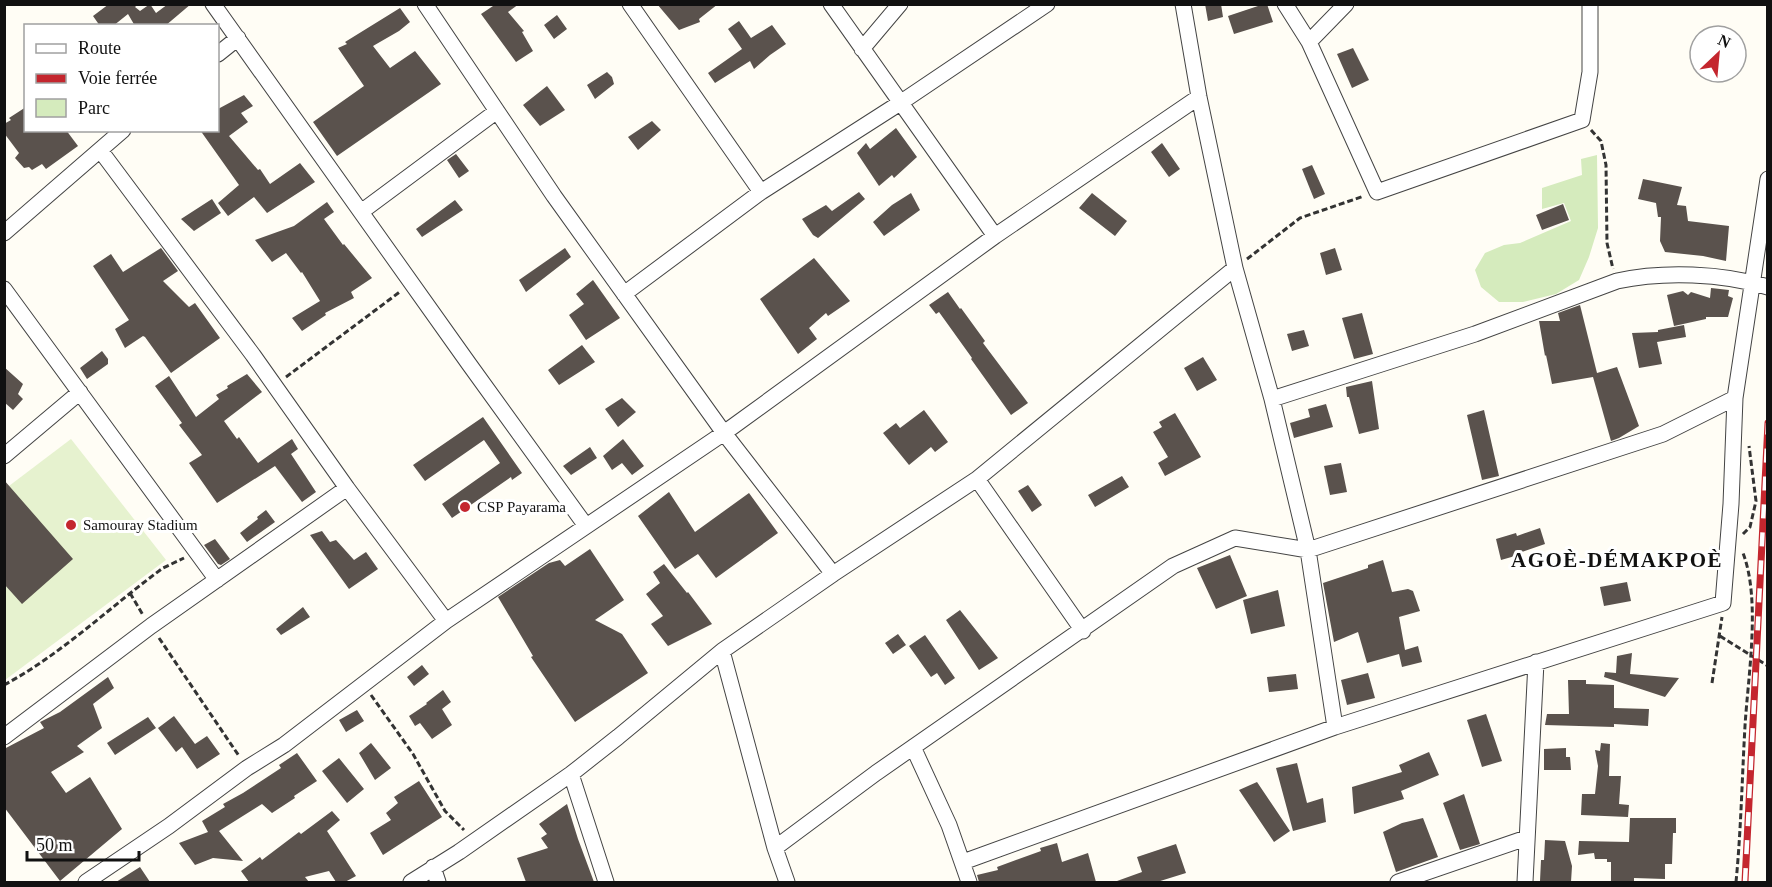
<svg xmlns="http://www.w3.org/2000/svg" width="1772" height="887" font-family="'Times New Roman',serif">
	<rect width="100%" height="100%" fill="#fffdf5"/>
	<path fill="#d5ebbd" d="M1597 155 1598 228 1589 257 1579 280 1556 294 1523 302H1499L1481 287 1475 270 1485 253 1504 245 1520 243 1571 221 1564 203 1542 209V188L1582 175 1581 159Z"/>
	<path fill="#e6f2cf" d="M71 439 166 560 5 680V489Z"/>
	<path fill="#5a524d" d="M109 4H138L135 7 140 11 150 4 156 13 168 4H191L165 26H135L128 14 113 26H100L93 16Z
		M496 4H519L508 12 524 31 522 32 533 51 516 62 481 14Z
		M657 4H718L699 19 700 22 679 30Z
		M1205 4H1221L1223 17 1208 21Z
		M1264 4H1267L1273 22 1234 34 1228 16Z
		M400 8 410 22 399 31 373 46 390 68 415 51 441 84 337 156 313 122 364 86 338 48 347 44 345 42Z
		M557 15 567 29 554 39 544 25Z
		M739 21 751 38 772 25 786 44 770 55 754 69 750 61 715 83 708 73 742 49 728 29Z
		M1353 48 1369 80 1352 88 1337 54Z
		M607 72 612 77 614 84 595 99 587 85Z
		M547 86 565 110 540 126 523 105Z
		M244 95 253 106 241 113 248 122 229 136 258 170 260 169 270 184 300 163 315 182 267 213 254 197 228 216 218 203 239 185 200 130H218V109Z
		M26 107V130H66L78 146 46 169 42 164 32 170 29 167 24 168 15 158 19 153 4 133V124L11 120 9 118Z
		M652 121 661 130 638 150 628 137Z
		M896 128 917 157 894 178 892 175 879 186 857 153 866 143 870 149Z
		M1162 143 1180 169 1169 177 1151 152Z
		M456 154 469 171 459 178 447 160Z
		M1312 165 1325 194 1314 199 1302 169Z
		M1643 179 1682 187 1677 205 1686 206 1688 221 1729 226 1726 261 1703 256 1665 252 1660 241 1661 217H1658L1656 203 1638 199Z
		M859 192 865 199 818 238 813 235 802 219 826 205 832 211Z
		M911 193 920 210 884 236 873 222 892 205Z
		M1092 193 1127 221 1115 236 1079 208Z
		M212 199 221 213 194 231 181 219Z
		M455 200 463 210 422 237 416 229Z
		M327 202 334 212 324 219 343 245 344 244 372 278 351 292 354 298 325 313 326 315 302 331 292 318 320 301 302 272 301 273 286 253 272 262 255 240 294 226Z
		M1563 204 1569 220 1542 230 1536 215Z
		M161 248 178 271 163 281 189 307 195 303 220 338 171 373 145 337 143 336 125 348 115 329 129 320 93 266 111 254 123 272Z
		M565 248 571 257 526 292 519 280Z
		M1335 248 1342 270 1326 275 1320 253Z
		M814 258 850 301 828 316 826 313 809 328 817 339 798 354 760 299Z
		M593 280 620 318 586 340 569 315 584 304 576 294Z
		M1711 288 1729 290 1728 296 1733 298 1728 317H1706V319L1674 326 1667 295 1683 291 1688 295 1691 292 1710 298Z
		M948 292 960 309 961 308 985 341 983 343 1028 403 1011 415 971 359 972 358 939 312 936 314 929 305Z
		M1580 305 1597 373 1617 367 1639 426 1619 438 1611 441 1593 377 1552 384 1546 355 1545 356 1539 321H1560L1558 313Z
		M1362 313 1373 354 1354 359 1342 318Z
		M1684 325 1686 337 1657 342 1662 364 1639 368 1632 333 1658 332V330Z
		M1304 330 1309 346 1292 351 1287 334Z
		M582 345 595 362 559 385 548 370Z
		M102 351 108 359V364L87 379 80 368Z
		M1203 357 1217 380 1197 391 1184 368Z
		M4 367 23 384 18 394 23 399 13 410 4 402Z
		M247 374 262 392 224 421 237 439 239 437 258 463 292 439 298 449 291 454 316 492 302 502 275 466 217 503 189 463 202 455 179 425 182 423 155 386 169 376 196 417 219 399 216 395 228 388 227 386Z
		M1372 381 1379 429 1359 434 1349 397H1347L1346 387Z
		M622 398 636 412 618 427 605 409Z
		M1326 404 1333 427 1294 438 1290 423 1310 417 1308 409Z
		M924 410 948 442 935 452 931 447 909 465 883 433 896 423 900 428Z
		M1484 410 1499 476 1482 480 1467 415Z
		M1175 413 1201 457 1165 476 1158 463 1168 457 1153 432 1162 427 1159 422Z
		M483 417 522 473 512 480 511 477 452 518 442 504 500 463 484 440 425 481 413 465Z
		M623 439 644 466 632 475 622 463 612 470 603 456Z
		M590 447 597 458 571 475 563 466Z
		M1341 463 1347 492 1330 495 1324 466Z
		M1122 476 1129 487 1095 507 1088 495Z
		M4 480 73 559 22 604 4 584Z
		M1028 485 1042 505 1032 512 1018 491Z
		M669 492 695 532 749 493 778 533 716 578 698 554 675 569 638 516Z
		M266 510 275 522 247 542 240 533 258 519 257 517Z
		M1540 528 1545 544 1522 552V554L1501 560 1496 539 1516 533 1517 536Z
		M322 531 330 542 336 540 354 560 366 552 378 569 349 589 310 535Z
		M215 539 230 559 221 565 218 564 204 545Z
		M590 549 624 600 595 620 622 634 648 673 575 722 531 657 533 656 498 597 549 563 560 560 565 566Z
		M1230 555 1247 596 1216 609 1197 568Z
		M1383 560 1392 592 1408 589 1413 591 1420 611 1399 617 1405 650 1418 646 1422 662 1402 667 1399 654 1367 663 1358 632 1334 642 1323 583 1368 568V565Z
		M664 564 687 593 688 592 712 624 668 646 651 624 663 616 646 594 660 583 653 572Z
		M1627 582 1631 601 1604 606 1600 587Z
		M1278 590 1285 626 1251 634 1243 600Z
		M303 607 310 617 281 635 276 629Z
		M960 610 998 658 979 670 946 620Z
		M898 634 906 645 893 654 885 643Z
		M925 635 955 678 945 685 937 673 931 677 909 646Z
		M1632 653 1630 674 1679 678 1665 697 1604 677 1605 672 1616 673 1617 656Z
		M422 665 429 674 414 686 407 677Z
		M1368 673 1375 698 1347 705 1341 680Z
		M1296 674 1298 689 1269 692 1267 677Z
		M108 677 114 688 93 704 102 728 77 746 84 752 51 772 66 793 90 777 122 829 60 881 4 807V749L44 728 40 722 60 712Z
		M1568 680H1586V684L1614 685V708L1649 709 1648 726 1614 724V727L1545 725 1547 714H1569Z
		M443 690 451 702 442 709 452 725 432 739 420 723 415 726 409 716 427 704 426 703Z
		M357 710 364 721 346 732 339 720Z
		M1486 714 1502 761 1482 767 1467 720Z
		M174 716 195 744 207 736 220 754 197 769 182 747 176 752 158 728Z
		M148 717 156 728 115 755 107 743Z
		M371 743 391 768 375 780 359 753Z
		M1601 743 1610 744 1609 776H1621L1619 804 1629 805 1628 817 1581 815 1582 794H1595L1598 766 1595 750 1600 751Z
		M1566 748V757H1570L1571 770H1544V749Z
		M1429 752 1439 775 1401 791 1404 799 1354 814 1352 787 1402 772 1399 765Z
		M297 753 317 781 294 796 295 798 272 813 262 804 219 831 243 861 213 858 195 865 179 843 208 832 202 821 225 807 223 804 243 793 281 768 279 765Z
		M339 758 364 789 347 803 322 771Z
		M1297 763 1307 803 1323 798 1326 822 1293 831 1276 768Z
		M419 781 442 817 383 855 370 833 391 820 386 813 398 803 394 797Z
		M1257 782 1290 831 1274 842 1239 790Z
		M1464 794 1480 844 1460 850 1443 803Z
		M567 804 578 839 594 882H526L517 858 548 848 541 838 547 834 539 824Z
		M332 811 340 820 327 831 356 876 345 882H336L329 871 305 877 309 882H249L241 871 260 857 262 860 299 832 301 834Z
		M1423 818 1438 857 1396 872 1383 832 1402 823Z
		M1630 818H1676V833H1673L1672 864H1665V879L1634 878V882H1611V862H1607V859H1595L1594 853 1578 855 1579 841 1629 842Z
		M1545 840 1565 841 1572 866 1571 882 1540 881 1541 860H1544Z
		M1057 843 1062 862 1088 853 1096 882H979L977 875 998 870 997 867 1041 851 1040 848Z
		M1176 844 1186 873 1157 882H1117V881L1142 872 1137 857Z
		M140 867 150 882H116Z"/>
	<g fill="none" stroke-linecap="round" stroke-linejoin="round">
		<defs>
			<path id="street" d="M213 4 469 364 586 526
				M425 4 554 196 724 433 833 574
				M630 4 761 192
				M831 4 995 236
				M1183 4 1199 97 1235 268 1272 399 1308 550 1335 727
				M1285 4 1309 42 1377 192 1582 120 1590 72V4
				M1309 42 1346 4
				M862 49 900 4
				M218 54 238 38
				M100 150 253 355 347 488 446 621
				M361 212 497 111
				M4 233 123 130
				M4 289 217 580
				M624 294 761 192 900 103 1047 4
				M1272 399 1475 334 1617 281C1663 271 1722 273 1768 287
				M4 456 80 392
				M977 479 1083 631
				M722 651 775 848 787 882
				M4 737 151 626 347 488
				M913 747 949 825 969 882
				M571 774 606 882
				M775 848 876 773 1173 566 1235 538 1308 550 1663 434 1735 398
				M963 862 1335 727 1723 603 1731 504 1735 398 1768 179
				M433 867 438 882
				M86 882 169 826 247 768 284 745 446 621 724 433 995 236 1199 97
				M411 882 459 852 571 774 618 737 722 651 833 574 977 479 1235 268
				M1398 882 1526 838
				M1525 882 1536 662"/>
		</defs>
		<use href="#street" stroke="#444" stroke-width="17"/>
		<path stroke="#333" stroke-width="3" stroke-dasharray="6 3" stroke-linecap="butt" d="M1591 130 1601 141 1606 165 1607 243 1613 269
			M1247 259 1300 218 1364 196
			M286 377 401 291
			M1743 534 1750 527 1756 501 1749 446
			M130 593 143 615
			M1720 636 1768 666
			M159 638 239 756
			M1712 683 1722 617
			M4 685C62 654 111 606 163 568L184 558
			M371 695 413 754 445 811 464 830
			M1736 882C1741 831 1742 779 1745 726 1748 676 1761 600 1743 553"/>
		<use href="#street" stroke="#fff" stroke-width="15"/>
		<defs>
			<path id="rail" d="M1745 882 1768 423"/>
		</defs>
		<use href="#rail" stroke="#c4262e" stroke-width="7"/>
		<use href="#rail" stroke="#fff" stroke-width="4.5" stroke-dasharray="14" stroke-linecap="butt"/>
	</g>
	<g fill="#c4262e" stroke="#fff" stroke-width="2">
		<circle cx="465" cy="507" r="6"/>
		<circle cx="71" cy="525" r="6"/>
	</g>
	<g text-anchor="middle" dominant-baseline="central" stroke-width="6" stroke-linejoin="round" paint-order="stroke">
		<g font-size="15" fill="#111" stroke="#fff" text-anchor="start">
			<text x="477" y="507">CSP Payarama</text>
			<text x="83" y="525">Samouray Stadium</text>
		</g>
		<g font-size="21" font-weight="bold" letter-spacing="1.5" fill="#111" stroke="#fff">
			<text x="1617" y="560">AGOÈ-DÉMAKPOÈ</text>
		</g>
	</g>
	<rect width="1772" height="887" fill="none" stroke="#111111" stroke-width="12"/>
	<rect x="24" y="24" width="195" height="108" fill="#ffffff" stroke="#a0a0a0" stroke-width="1.5"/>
	<rect x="36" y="44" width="30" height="9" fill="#ffffff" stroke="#a0a0a0" stroke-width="1.5"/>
	<text x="78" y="54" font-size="18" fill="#111111">Route</text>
	<rect x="36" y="74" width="30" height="9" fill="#c4262e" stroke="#a0a0a0" stroke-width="1.5"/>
	<text x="78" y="84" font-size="18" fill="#111111">Voie ferrée</text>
	<rect x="36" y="99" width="30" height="18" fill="#d5ebbd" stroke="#a0a0a0" stroke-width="1.5"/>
	<text x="78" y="114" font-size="18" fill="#111111">Parc</text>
	<g transform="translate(1718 54) rotate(26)"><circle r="28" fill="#ffffff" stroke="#a0a0a0" stroke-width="1.5"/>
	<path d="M0-4.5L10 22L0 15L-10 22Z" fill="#c4262e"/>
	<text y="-9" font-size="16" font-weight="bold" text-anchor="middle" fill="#111111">N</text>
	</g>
	<path d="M27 851v9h112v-9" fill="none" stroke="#111111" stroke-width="3"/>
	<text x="36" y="851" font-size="18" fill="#111111" stroke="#ffffff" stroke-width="4.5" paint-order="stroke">50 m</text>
</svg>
